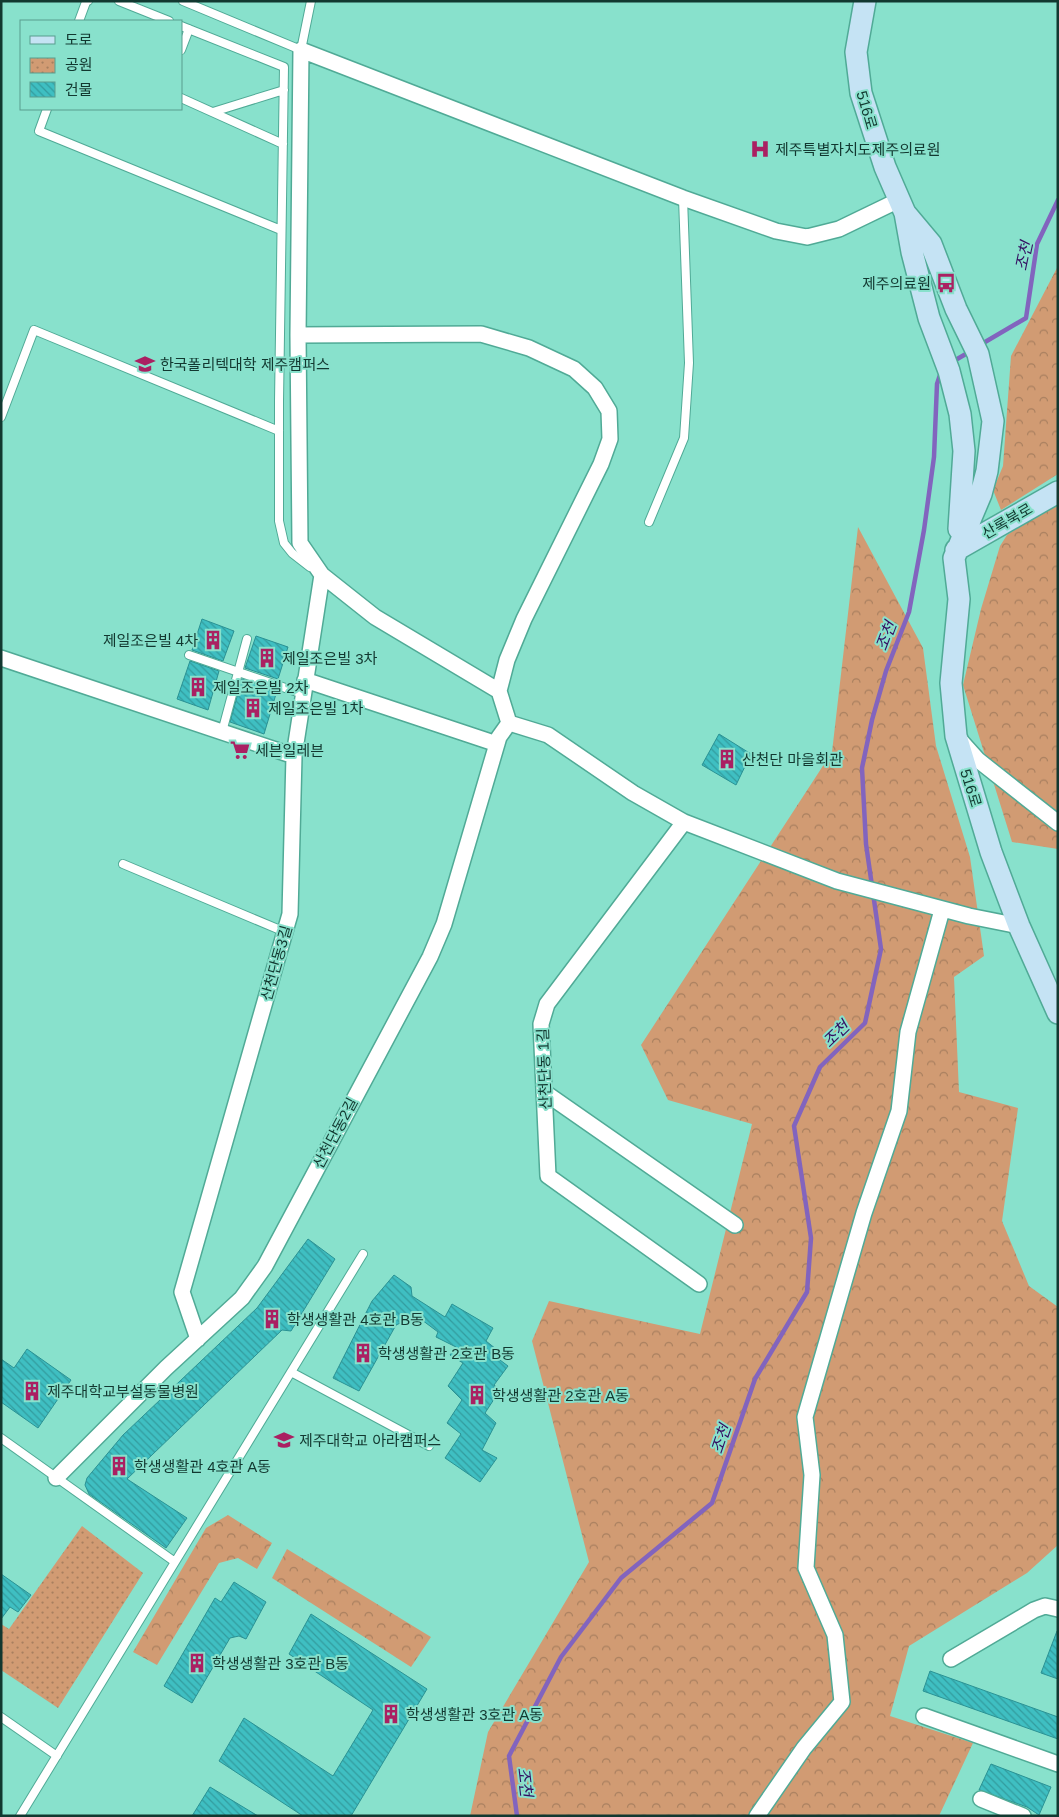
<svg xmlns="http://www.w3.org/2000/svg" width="1059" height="1817" font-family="Arial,'Noto Sans KR',sans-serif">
	<defs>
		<pattern id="forest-crowns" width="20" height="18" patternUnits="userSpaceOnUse" patternTransform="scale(1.25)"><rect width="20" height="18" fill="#d19b73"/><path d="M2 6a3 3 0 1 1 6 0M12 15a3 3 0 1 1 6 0" fill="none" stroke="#a87f5f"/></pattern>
		<pattern id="park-dots" width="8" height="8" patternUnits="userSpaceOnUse" patternTransform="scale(1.25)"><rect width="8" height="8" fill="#d19b73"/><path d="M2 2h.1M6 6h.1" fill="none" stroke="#a87f5f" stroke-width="1.8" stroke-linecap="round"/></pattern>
		<pattern id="building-back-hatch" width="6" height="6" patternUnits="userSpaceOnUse" patternTransform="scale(1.25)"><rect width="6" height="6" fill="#3fbfc2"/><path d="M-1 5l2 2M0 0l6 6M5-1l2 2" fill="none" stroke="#339c9e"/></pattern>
	</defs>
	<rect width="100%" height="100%" fill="#88e1cc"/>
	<path fill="url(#forest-crowns)" d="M1058 266V474L1001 510 993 490 1003 466 1011 356Z
		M1058 501V849L1012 842 963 685 981 609 1000 546 1007 535Z
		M858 527 923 648 936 746 970 857 984 956 954 977 959 1092 1018 1108 1002 1221 1029 1286 1058 1307V1545L1027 1573 909 1646 890 1716 973 1743 939 1816H470L488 1732 589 1562 532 1341 549 1301 700 1334 752 1124 668 1100 641 1045 832 752Z
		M228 1515 272 1543 257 1569 238 1558 219 1563 157 1665 133 1652 206 1528Z
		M287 1549 431 1637 411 1667 272 1578Z"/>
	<path fill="url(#park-dots)" d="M82 1526 143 1573 58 1708 1 1670V1624L9 1629Z"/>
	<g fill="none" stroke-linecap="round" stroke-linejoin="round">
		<path stroke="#8264be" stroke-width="4.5" d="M980 345 1026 318 1037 244 1058 200
			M952 362 971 351
			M517 1816 509 1756 561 1657 621 1578 712 1503 755 1379 807 1292 811 1238 794 1126 820 1067 865 1023 881 949 866 844 862 768 872 720 886 671 909 612 924 530 934 457 937 384 941 372"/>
	</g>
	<path fill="url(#building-back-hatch)" stroke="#2a9294" d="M202 619 234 631 223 661 192 650Z
		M256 636 288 647 278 679 245 668Z
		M190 661 219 671 208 710 177 699Z
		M242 679 274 690 273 693 276 694 264 734 230 722Z
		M719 734 751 754 736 785 702 765Z
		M308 1239 335 1259 291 1331 282 1330 127 1479 187 1518 166 1548 89 1494 85 1485 87 1478 123 1435 257 1308Z
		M394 1275 411 1287 412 1296 445 1317 452 1304 493 1328 486 1341 496 1349 492 1354 508 1366 494 1385 500 1390 485 1413 496 1423 482 1450 497 1458 480 1482 445 1458 461 1434 447 1423 462 1400 448 1386 463 1363 450 1355 456 1347 436 1337 438 1332 422 1320 415 1326 407 1320 396 1325 359 1391 333 1378 372 1301Z
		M27 1349 71 1380 38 1428 1 1402V1359L14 1368Z
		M1 1574 31 1595 18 1612 10 1607 1 1619Z
		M234 1582 266 1602 246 1639 239 1636 230 1638 192 1703 164 1686 215 1598 221 1602Z
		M311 1614 427 1689 351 1816H303L219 1761 244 1718 333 1776 373 1710 289 1654Z
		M1057 1631 1058 1632V1679L1041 1673Z
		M930 1671 1058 1717V1739L923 1691Z
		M991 1764 1051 1787 1039 1815 1027 1807 979 1790Z
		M210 1787 258 1816H192Z"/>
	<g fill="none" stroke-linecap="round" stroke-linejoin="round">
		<defs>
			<path id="service" d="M119 1 169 21
				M183 1 301 50 311 1
				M79 21 86 2 88 1
				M181 26 284 67 279 401V521L284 543 292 553 310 567
				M181 50 189 29
				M181 98 283 144
				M47 109 39 131 281 230
				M213 112 284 90
				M1 417 34 330 279 431
				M649 522 684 438 689 363 683 198
				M189 655 303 694
				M222 732 247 639
				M123 864 285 932
				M291 1372 429 1446
				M1 1438 175 1562
				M1 1717 57 1756
				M20 1816 363 1254"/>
			<path id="minor" d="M298 335 481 334 529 348 574 369 595 388 609 411 610 439 601 464 524 619 507 660 499 691 509 723
				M1 658 294 756
				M305 680 497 744
				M499 691 375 617 322 575 300 543 298 335 301 50 683 198 776 231 807 237 839 229 899 200
				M509 723 548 735 633 793 684 822 837 881 969 916 1019 926
				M960 740 978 760 1058 823
				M684 822 547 1004 541 1024 548 1176 699 1284
				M544 1092 735 1225
				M198 1339 182 1292 290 914 294 756 322 575
				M56 1478 166 1368 242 1298 265 1266 430 957 444 924 499 737 509 723
				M951 1659 1034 1610 1045 1606 1058 1609
				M924 1716 1058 1764
				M981 1799 1023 1816
				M757 1816 804 1748 842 1702 835 1635 806 1568 812 1475 805 1417 864 1213 899 1111 908 1032 942 910"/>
			<path id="secondary" d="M865 1 856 52 861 93 885 167 905 213 912 252 929 318 949 371 960 414 964 451 959 529
				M905 213 931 244 956 309 978 354 993 421 987 471 981 494 954 558 959 599 951 683 956 736 991 852 1019 926 1058 1013
				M956 550 1058 492"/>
		</defs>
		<use href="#service" stroke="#50aa96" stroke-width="10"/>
		<use href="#minor" stroke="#50aa96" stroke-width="18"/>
		<use href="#secondary" stroke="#50aa96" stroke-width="24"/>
		<use href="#service" stroke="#fff" stroke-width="8"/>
		<use href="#minor" stroke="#fff" stroke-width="15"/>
		<use href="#secondary" stroke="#c5e3f4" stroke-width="21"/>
	</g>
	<defs>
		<symbol id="hospital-bare" viewBox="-9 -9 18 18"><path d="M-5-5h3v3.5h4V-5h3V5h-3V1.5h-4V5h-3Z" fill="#aa2062" stroke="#88e1cc" stroke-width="2.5" paint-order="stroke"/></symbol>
		<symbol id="bus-bare" viewBox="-9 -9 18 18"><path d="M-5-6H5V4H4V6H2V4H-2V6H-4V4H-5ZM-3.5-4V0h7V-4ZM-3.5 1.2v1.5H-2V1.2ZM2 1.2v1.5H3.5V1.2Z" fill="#aa2062" stroke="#88e1cc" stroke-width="2.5" paint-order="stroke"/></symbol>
		<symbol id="university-bare" viewBox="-9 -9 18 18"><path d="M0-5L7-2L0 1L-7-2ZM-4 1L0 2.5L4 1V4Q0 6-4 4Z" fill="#aa2062" stroke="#88e1cc" stroke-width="2.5" paint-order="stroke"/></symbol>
		<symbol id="building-bare" viewBox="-9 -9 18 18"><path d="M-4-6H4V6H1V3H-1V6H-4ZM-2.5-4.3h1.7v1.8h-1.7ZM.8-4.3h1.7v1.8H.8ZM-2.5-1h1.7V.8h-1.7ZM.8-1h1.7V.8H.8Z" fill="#aa2062" stroke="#88e1cc" stroke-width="2.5" paint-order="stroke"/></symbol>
		<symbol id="supermarket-bare" viewBox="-9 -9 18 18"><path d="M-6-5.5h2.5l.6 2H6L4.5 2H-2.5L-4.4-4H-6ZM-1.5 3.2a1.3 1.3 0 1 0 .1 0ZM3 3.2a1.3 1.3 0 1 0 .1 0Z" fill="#aa2062" stroke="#88e1cc" stroke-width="2.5" paint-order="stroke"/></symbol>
	</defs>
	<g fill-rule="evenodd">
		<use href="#hospital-bare" x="746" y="135" width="28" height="28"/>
		<use href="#bus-bare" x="932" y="269" width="28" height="28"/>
		<use href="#university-bare" x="131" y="350" width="28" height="28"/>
		<use href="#building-bare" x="199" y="626" width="28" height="28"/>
		<use href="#building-bare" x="253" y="644" width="28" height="28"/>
		<use href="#building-bare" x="184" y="673" width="28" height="28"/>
		<use href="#building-bare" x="239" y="694" width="28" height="28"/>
		<use href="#supermarket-bare" x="226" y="736" width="28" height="28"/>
		<use href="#building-bare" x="713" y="745" width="28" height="28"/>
		<use href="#building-bare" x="258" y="1305" width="28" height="28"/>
		<use href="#building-bare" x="349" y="1339" width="28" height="28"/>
		<use href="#building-bare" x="18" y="1377" width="28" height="28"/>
		<use href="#building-bare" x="463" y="1381" width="28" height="28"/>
		<use href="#university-bare" x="270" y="1426" width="28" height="28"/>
		<use href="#building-bare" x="105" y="1452" width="28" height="28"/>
		<use href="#building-bare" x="183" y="1649" width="28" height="28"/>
		<use href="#building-bare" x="377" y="1700" width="28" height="28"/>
	</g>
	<g text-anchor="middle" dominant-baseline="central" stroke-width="4" stroke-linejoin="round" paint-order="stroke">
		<g font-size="15" fill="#123830" stroke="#88e1cc">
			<text transform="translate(867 110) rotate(74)">516로</text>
			<text transform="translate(1007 521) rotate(-30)">산록북로</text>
			<text transform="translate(971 788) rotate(73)">516로</text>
			<text transform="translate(276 963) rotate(-74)">산천단동3길</text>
			<text transform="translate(544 1069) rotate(-92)">산천단동 1길</text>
			<text transform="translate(335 1133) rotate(-62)">산천단동2길</text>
		</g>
		<g font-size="15" fill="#123830" stroke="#88e1cc" text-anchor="start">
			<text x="775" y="149">제주특별자치도제주의료원</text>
			<text x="931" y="283" text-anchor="end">제주의료원</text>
			<text x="160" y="364">한국폴리텍대학 제주캠퍼스</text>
			<text x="198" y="640" text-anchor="end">제일조은빌 4차</text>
			<text x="282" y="658">제일조은빌 3차</text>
			<text x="213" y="687">제일조은빌 2차</text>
			<text x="268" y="708">제일조은빌 1차</text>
			<text x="255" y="750">세븐일레븐</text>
			<text x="742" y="759">산천단 마을회관</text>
			<text x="287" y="1319">학생생활관 4호관 B동</text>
			<text x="378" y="1353">학생생활관 2호관 B동</text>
			<text x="47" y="1391">제주대학교부설동물병원</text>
			<text x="492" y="1395">학생생활관 2호관 A동</text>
			<text x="299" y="1440">제주대학교 아라캠퍼스</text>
			<text x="134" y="1466">학생생활관 4호관 A동</text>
			<text x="212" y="1663">학생생활관 3호관 B동</text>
			<text x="406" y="1714">학생생활관 3호관 A동</text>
		</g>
		<g font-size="16" font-style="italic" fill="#340e61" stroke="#88e1cc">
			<text transform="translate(1024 256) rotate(-78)">조천</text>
			<text transform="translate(886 636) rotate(-69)">조천</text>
			<text transform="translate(836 1034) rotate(-44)">조천</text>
			<text transform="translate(721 1439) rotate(-71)">조천</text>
			<text transform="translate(525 1782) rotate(83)">조천</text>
		</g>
	</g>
	<rect width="1059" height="1817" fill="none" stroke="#123830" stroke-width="5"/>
	<rect x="20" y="20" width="162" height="90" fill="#88e1cc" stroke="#599d8e"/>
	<rect x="30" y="36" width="25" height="8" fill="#c5e3f4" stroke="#599d8e"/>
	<text x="65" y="45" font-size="15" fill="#123830">도로</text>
	<rect x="30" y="58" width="25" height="15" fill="url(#park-dots)" stroke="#599d8e"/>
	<text x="65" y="70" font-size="15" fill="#123830">공원</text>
	<rect x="30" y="82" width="25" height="15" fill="url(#building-back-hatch)" stroke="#599d8e"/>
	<text x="65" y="95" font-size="15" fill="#123830">건물</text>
</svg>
